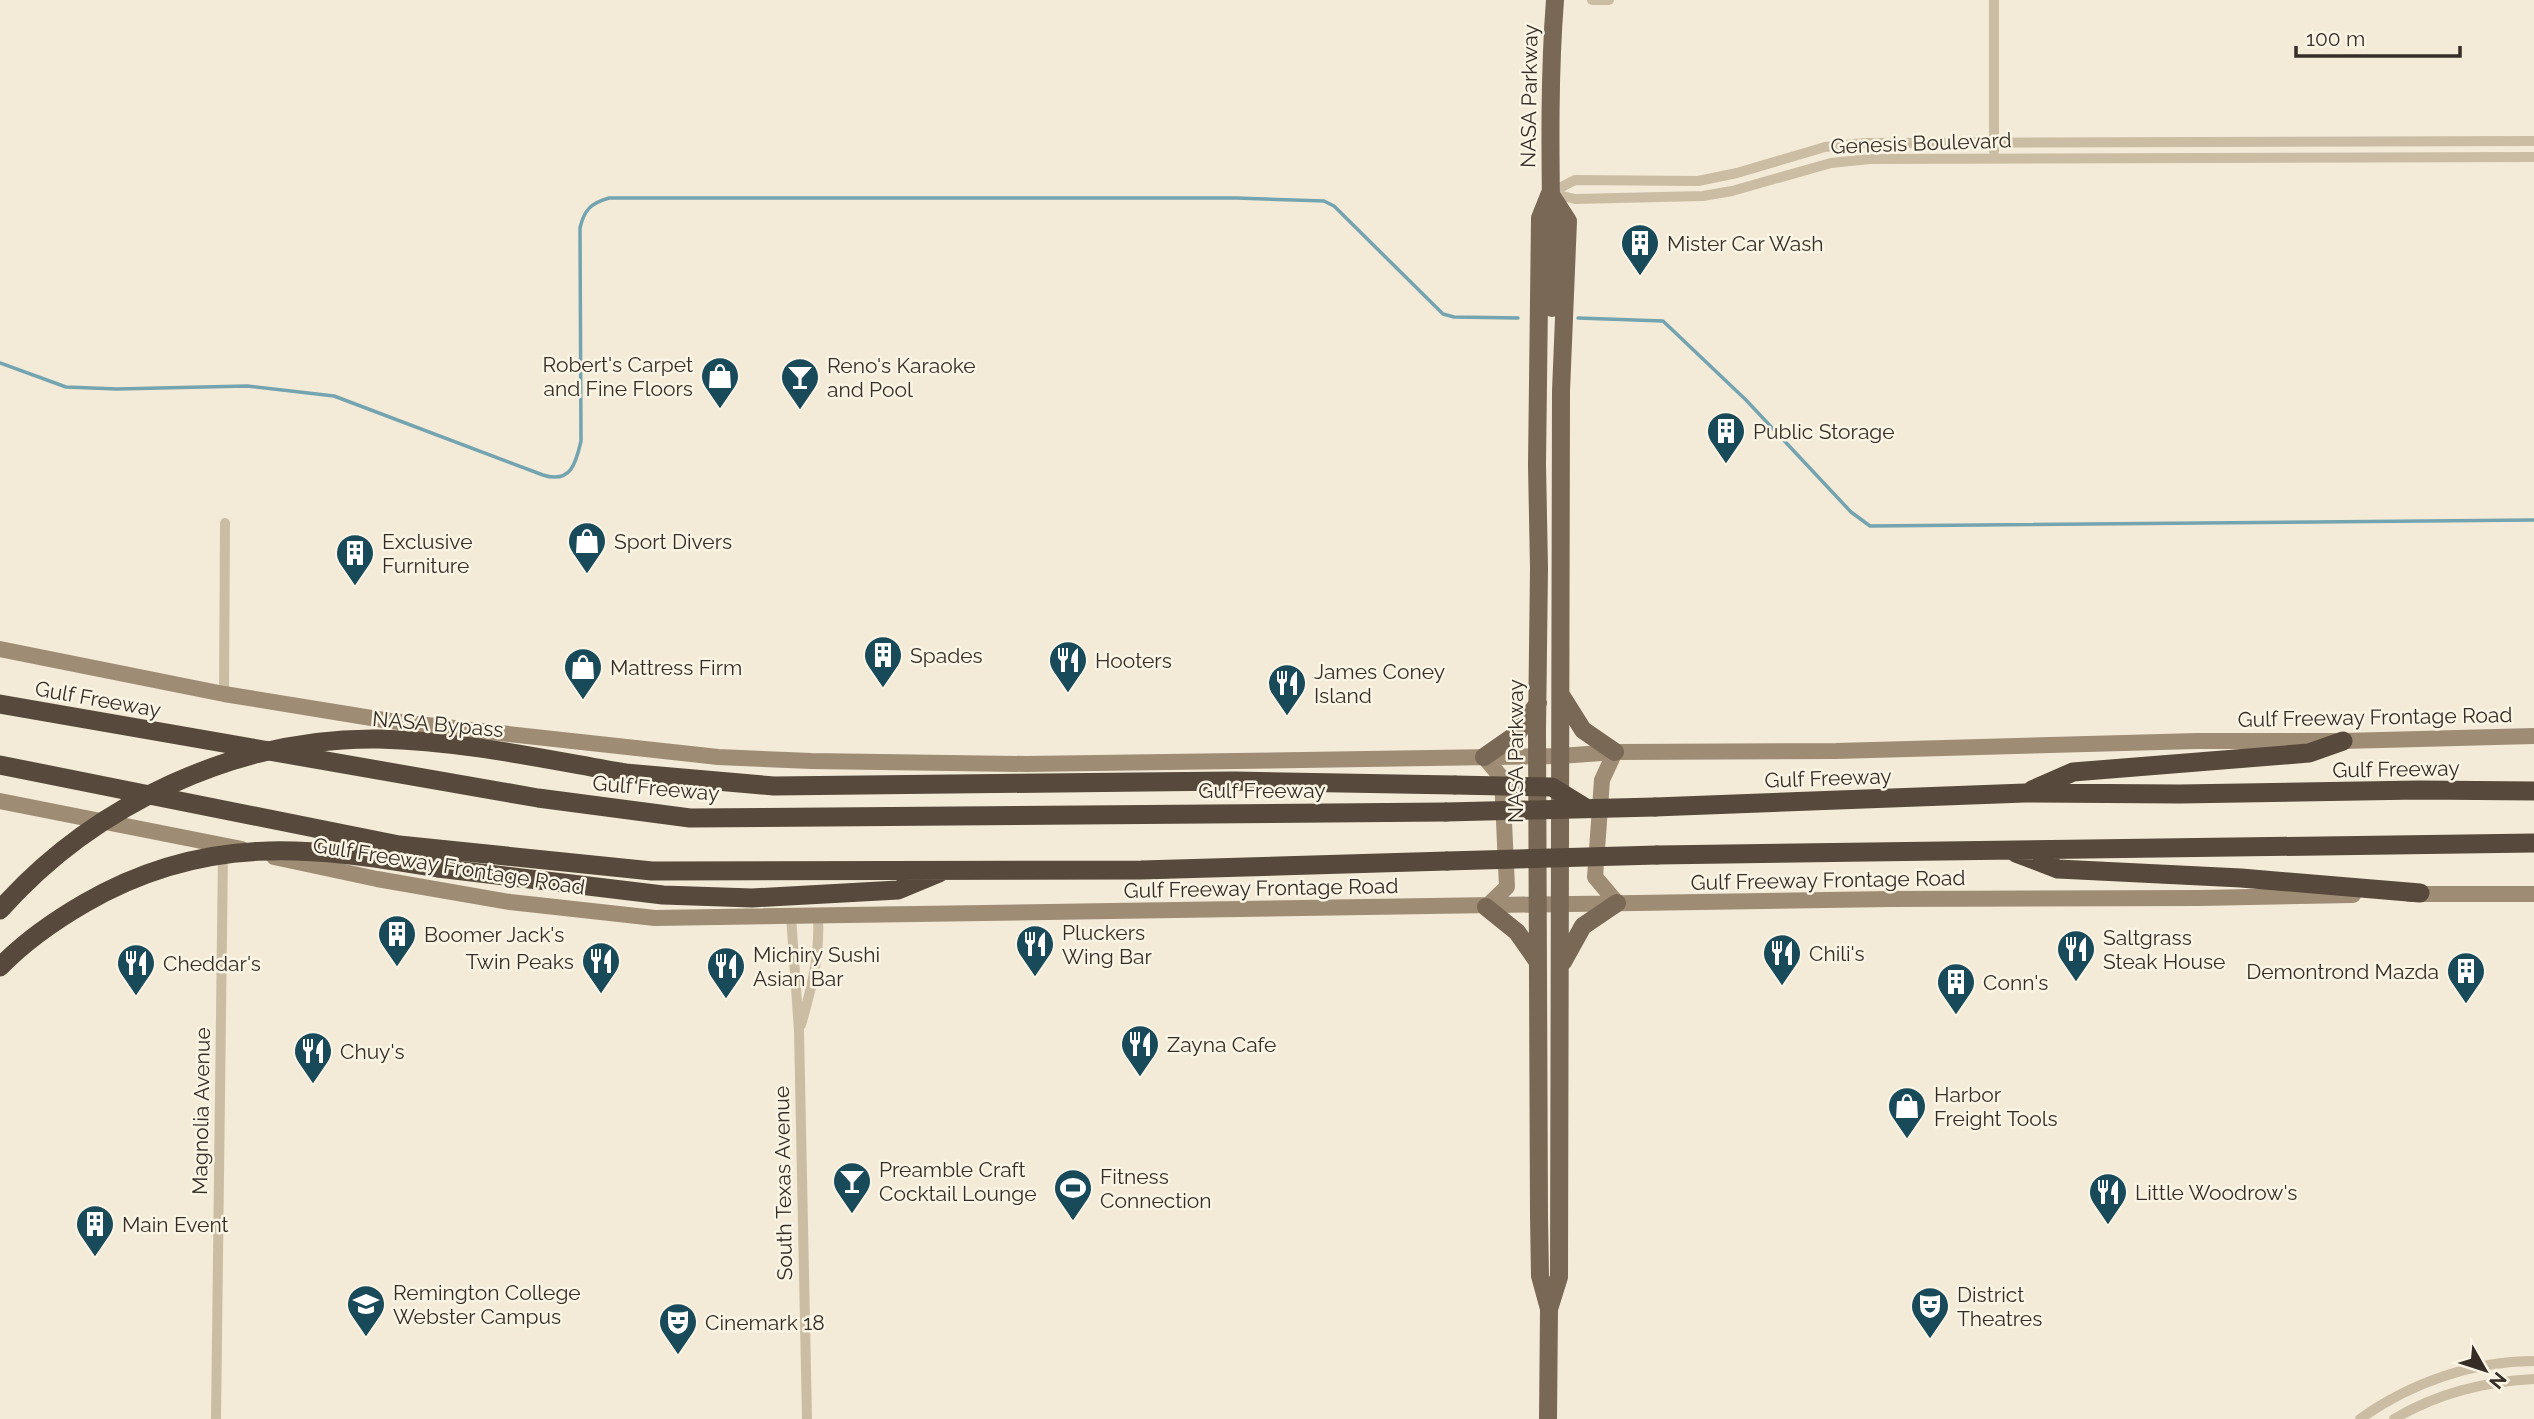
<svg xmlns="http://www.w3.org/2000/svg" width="2534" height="1419" font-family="Raleway,sans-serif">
	<rect width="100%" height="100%" fill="#f3ebd8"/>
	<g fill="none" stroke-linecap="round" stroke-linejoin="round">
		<path stroke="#75a4b1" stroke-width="3.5" d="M1578 318 1663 321 1746 400 1851 512 1870 526 2534 520
			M0 363 66 387 117 389 247 386 334 396 543 475C571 484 576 463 581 441L580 228C584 210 591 203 609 198H1237L1324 201 1334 206 1443 314 1454 317 1518 318"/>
		<path stroke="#cbbda3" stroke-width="10" d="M1592 0H1609
			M1994 151V0
			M1550 193 1575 180 1698 181 1737 173 1825 147 1865 143 2534 141
			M1550 193 1575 199 1703 196 1732 191 1831 163 1870 159 2534 157
			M224 694 225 523
			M791 916 799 1031 807 1419
			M801 1025C812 986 820 957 818 916
			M216 1419 223 852
			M2360 1419C2410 1383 2473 1361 2534 1361
			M2394 1419C2438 1393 2483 1382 2534 1379"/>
		<path stroke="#9f8c75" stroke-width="16" d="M0 649 224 694 390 721 718 757 811 761 1026 764 1236 761 1560 756 1615 752 1836 751 2197 741H2343L2534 736
			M1615 752 1602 780 1595 877 1617 903
			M1484 757 1502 778 1507 887 1486 907
			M0 801 242 849
			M274 857 377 879 510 902 655 918 1891 899 2200 898 2353 895
			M2410 894H2534"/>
		<path stroke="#796856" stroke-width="18" d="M1552 308C1552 205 1547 103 1555 0
			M1561 695 1583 730 1615 752
			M1484 757 1517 734 1538 703
			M1486 907 1517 932 1538 962
			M1563 962 1583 926 1617 903
			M1549 1309 1559 1277 1561 391 1568 221 1550 193
			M1548 1419 1549 1309 1540 1276 1539 1216 1537 731 1539 568 1537 465 1540 218 1550 193"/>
		<path stroke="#574a3c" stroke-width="19" d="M0 704 538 798 690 818 1446 812
			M0 765 399 845 652 871 1141 870 1447 861
			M625 773 774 786 1235 781 1455 785
			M2032 790 2073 772 2309 753 2343 741
			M1655 807 2025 793 2180 794 2419 790 2534 791
			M2016 853 2058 869 2241 878 2420 893
			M1657 855 2534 843
			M438 868 663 895 752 898 898 890 939 873"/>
		<path stroke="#574a3c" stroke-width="19" d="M1455 785 1552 787 1586 808
			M1446 812 1655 807
			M1447 861 1657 855
			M0 910C94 804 237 737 379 739 462 741 544 759 625 773
			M0 967C25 941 54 921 85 903 204 834 309 846 438 868"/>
	</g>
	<defs>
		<symbol id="building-pin" viewBox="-11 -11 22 30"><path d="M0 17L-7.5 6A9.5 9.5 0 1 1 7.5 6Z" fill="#194a5a" stroke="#faf4e5"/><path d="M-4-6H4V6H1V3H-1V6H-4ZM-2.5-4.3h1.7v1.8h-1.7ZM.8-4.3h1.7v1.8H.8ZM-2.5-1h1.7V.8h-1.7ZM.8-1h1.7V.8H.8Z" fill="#fff"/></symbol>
		<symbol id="shop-pin" viewBox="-11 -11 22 30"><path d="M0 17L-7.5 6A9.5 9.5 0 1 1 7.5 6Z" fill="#194a5a" stroke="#faf4e5"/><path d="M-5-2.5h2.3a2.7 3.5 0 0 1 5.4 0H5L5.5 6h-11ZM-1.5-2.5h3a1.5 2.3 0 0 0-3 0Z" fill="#fff"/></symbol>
		<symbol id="bar-pin" viewBox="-11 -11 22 30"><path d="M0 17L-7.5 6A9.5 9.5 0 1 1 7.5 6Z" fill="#194a5a" stroke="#faf4e5"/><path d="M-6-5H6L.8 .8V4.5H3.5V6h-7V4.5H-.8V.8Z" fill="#fff"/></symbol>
		<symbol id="restaurant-pin" viewBox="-11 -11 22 30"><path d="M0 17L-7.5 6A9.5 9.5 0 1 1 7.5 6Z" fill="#194a5a" stroke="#faf4e5"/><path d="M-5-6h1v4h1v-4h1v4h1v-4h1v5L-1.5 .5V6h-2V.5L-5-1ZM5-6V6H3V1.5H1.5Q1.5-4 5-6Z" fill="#fff"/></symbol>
		<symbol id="stadium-pin" viewBox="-11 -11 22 30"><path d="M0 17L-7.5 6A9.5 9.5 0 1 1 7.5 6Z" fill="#194a5a" stroke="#faf4e5"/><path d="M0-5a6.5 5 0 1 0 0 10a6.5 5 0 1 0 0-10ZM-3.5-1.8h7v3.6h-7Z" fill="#fff"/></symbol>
		<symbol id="university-pin" viewBox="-11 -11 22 30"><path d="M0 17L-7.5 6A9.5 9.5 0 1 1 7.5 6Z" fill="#194a5a" stroke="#faf4e5"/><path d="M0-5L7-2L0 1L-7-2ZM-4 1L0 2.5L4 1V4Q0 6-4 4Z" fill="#fff"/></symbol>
		<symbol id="theatre-pin" viewBox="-11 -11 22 30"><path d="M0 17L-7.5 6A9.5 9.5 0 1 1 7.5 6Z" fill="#194a5a" stroke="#faf4e5"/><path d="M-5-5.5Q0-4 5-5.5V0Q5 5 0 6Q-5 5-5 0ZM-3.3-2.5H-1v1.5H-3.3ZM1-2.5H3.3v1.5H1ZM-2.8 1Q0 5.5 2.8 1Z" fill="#fff"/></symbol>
	</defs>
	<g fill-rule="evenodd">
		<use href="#building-pin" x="1618" y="221" width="44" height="60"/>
		<use href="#shop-pin" x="698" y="354" width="44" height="60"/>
		<use href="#bar-pin" x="778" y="355" width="44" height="60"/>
		<use href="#building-pin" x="1704" y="409" width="44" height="60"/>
		<use href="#shop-pin" x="565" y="519" width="44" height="60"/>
		<use href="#building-pin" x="333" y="531" width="44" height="60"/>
		<use href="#building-pin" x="861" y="633" width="44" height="60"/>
		<use href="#restaurant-pin" x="1046" y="638" width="44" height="60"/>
		<use href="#shop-pin" x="561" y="645" width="44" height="60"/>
		<use href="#restaurant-pin" x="1265" y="661" width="44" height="60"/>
		<use href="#building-pin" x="375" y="912" width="44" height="60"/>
		<use href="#restaurant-pin" x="1013" y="922" width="44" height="60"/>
		<use href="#restaurant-pin" x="2054" y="927" width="44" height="60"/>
		<use href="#restaurant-pin" x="1760" y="931" width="44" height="60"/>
		<use href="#restaurant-pin" x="579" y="939" width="44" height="60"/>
		<use href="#restaurant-pin" x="114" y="941" width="44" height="60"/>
		<use href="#restaurant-pin" x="704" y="944" width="44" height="60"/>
		<use href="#building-pin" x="2444" y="949" width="44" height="60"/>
		<use href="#building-pin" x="1934" y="960" width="44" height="60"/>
		<use href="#restaurant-pin" x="1118" y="1022" width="44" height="60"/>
		<use href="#restaurant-pin" x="291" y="1029" width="44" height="60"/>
		<use href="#shop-pin" x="1885" y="1084" width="44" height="60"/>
		<use href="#bar-pin" x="830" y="1159" width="44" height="60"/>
		<use href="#stadium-pin" x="1051" y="1166" width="44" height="60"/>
		<use href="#restaurant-pin" x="2086" y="1170" width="44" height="60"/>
		<use href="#building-pin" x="73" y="1202" width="44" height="60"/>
		<use href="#university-pin" x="344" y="1282" width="44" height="60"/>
		<use href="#theatre-pin" x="1908" y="1284" width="44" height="60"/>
		<use href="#theatre-pin" x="656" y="1300" width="44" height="60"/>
	</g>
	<g text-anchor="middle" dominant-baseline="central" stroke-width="5" stroke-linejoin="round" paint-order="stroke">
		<g font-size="21" fill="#362e26" stroke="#faf4e5">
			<text transform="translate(1529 96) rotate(-89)">NASA Parkway</text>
			<text transform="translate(1921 143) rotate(-2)">Genesis Boulevard</text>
			<text transform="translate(98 699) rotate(10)">Gulf Freeway</text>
			<text transform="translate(2375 717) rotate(-1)">Gulf Freeway Frontage Road</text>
			<text transform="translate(438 724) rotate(5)">NASA Bypass</text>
			<text transform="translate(1515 751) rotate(-90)">NASA Parkway</text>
			<text transform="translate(2396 769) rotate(-1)">Gulf Freeway</text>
			<text transform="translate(1828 778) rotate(-2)">Gulf Freeway</text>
			<text transform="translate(656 788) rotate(5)">Gulf Freeway</text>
			<text x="1262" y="790">Gulf Freeway</text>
			<text transform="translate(449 866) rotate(9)">Gulf Freeway Frontage Road</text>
			<text transform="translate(1828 880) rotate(-1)">Gulf Freeway Frontage Road</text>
			<text transform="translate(1261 888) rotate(-1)">Gulf Freeway Frontage Road</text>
			<text transform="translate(201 1111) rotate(-89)">Magnolia Avenue</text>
			<text transform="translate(783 1183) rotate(-91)">South Texas Avenue</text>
		</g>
		<g font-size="21" fill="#362e26" stroke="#faf4e5" text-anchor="start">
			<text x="1667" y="243">Mister Car Wash</text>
			<text x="693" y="364" text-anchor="end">Robert's Carpet<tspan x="693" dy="24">and Fine Floors</tspan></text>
			<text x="827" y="365">Reno's Karaoke<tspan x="827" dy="24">and Pool</tspan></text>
			<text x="1753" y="431">Public Storage</text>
			<text x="382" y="541">Exclusive<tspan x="382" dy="24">Furniture</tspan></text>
			<text x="614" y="541">Sport Divers</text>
			<text x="910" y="655">Spades</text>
			<text x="1095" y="660">Hooters</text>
			<text x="610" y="667">Mattress Firm</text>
			<text x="1314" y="671">James Coney<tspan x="1314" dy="24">Island</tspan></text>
			<text x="1062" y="932">Pluckers<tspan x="1062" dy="24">Wing Bar</tspan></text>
			<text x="424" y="934">Boomer Jack's</text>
			<text x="2103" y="937">Saltgrass<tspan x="2103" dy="24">Steak House</tspan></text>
			<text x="1809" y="953">Chili's</text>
			<text x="753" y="954">Michiry Sushi<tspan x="753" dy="24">Asian Bar</tspan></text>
			<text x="574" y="961" text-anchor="end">Twin Peaks</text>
			<text x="163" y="963">Cheddar's</text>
			<text x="2439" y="971" text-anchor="end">Demontrond Mazda</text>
			<text x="1983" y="982">Conn's</text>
			<text x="1167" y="1044">Zayna Cafe</text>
			<text x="340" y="1051">Chuy's</text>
			<text x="1934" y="1094">Harbor<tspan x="1934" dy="24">Freight Tools</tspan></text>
			<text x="879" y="1169">Preamble Craft<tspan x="879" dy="24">Cocktail Lounge</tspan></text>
			<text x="1100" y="1176">Fitness<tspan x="1100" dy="24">Connection</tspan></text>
			<text x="2135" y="1192">Little Woodrow's</text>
			<text x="122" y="1224">Main Event</text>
			<text x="393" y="1292">Remington College<tspan x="393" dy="24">Webster Campus</tspan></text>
			<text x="1957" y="1294">District<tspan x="1957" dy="24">Theatres</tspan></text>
			<text x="705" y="1322">Cinemark 18</text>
		</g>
	</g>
	<g transform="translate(2485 1370) rotate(129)" stroke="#faf4e5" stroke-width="5" paint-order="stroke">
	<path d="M0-5L12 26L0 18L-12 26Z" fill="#362e26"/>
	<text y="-10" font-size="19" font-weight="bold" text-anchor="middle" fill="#362e26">N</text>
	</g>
	<path d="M2296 46v10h164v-10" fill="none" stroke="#362e26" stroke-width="3.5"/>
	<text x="2306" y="46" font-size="21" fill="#362e26" stroke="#faf4e5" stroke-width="5" paint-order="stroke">100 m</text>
</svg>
